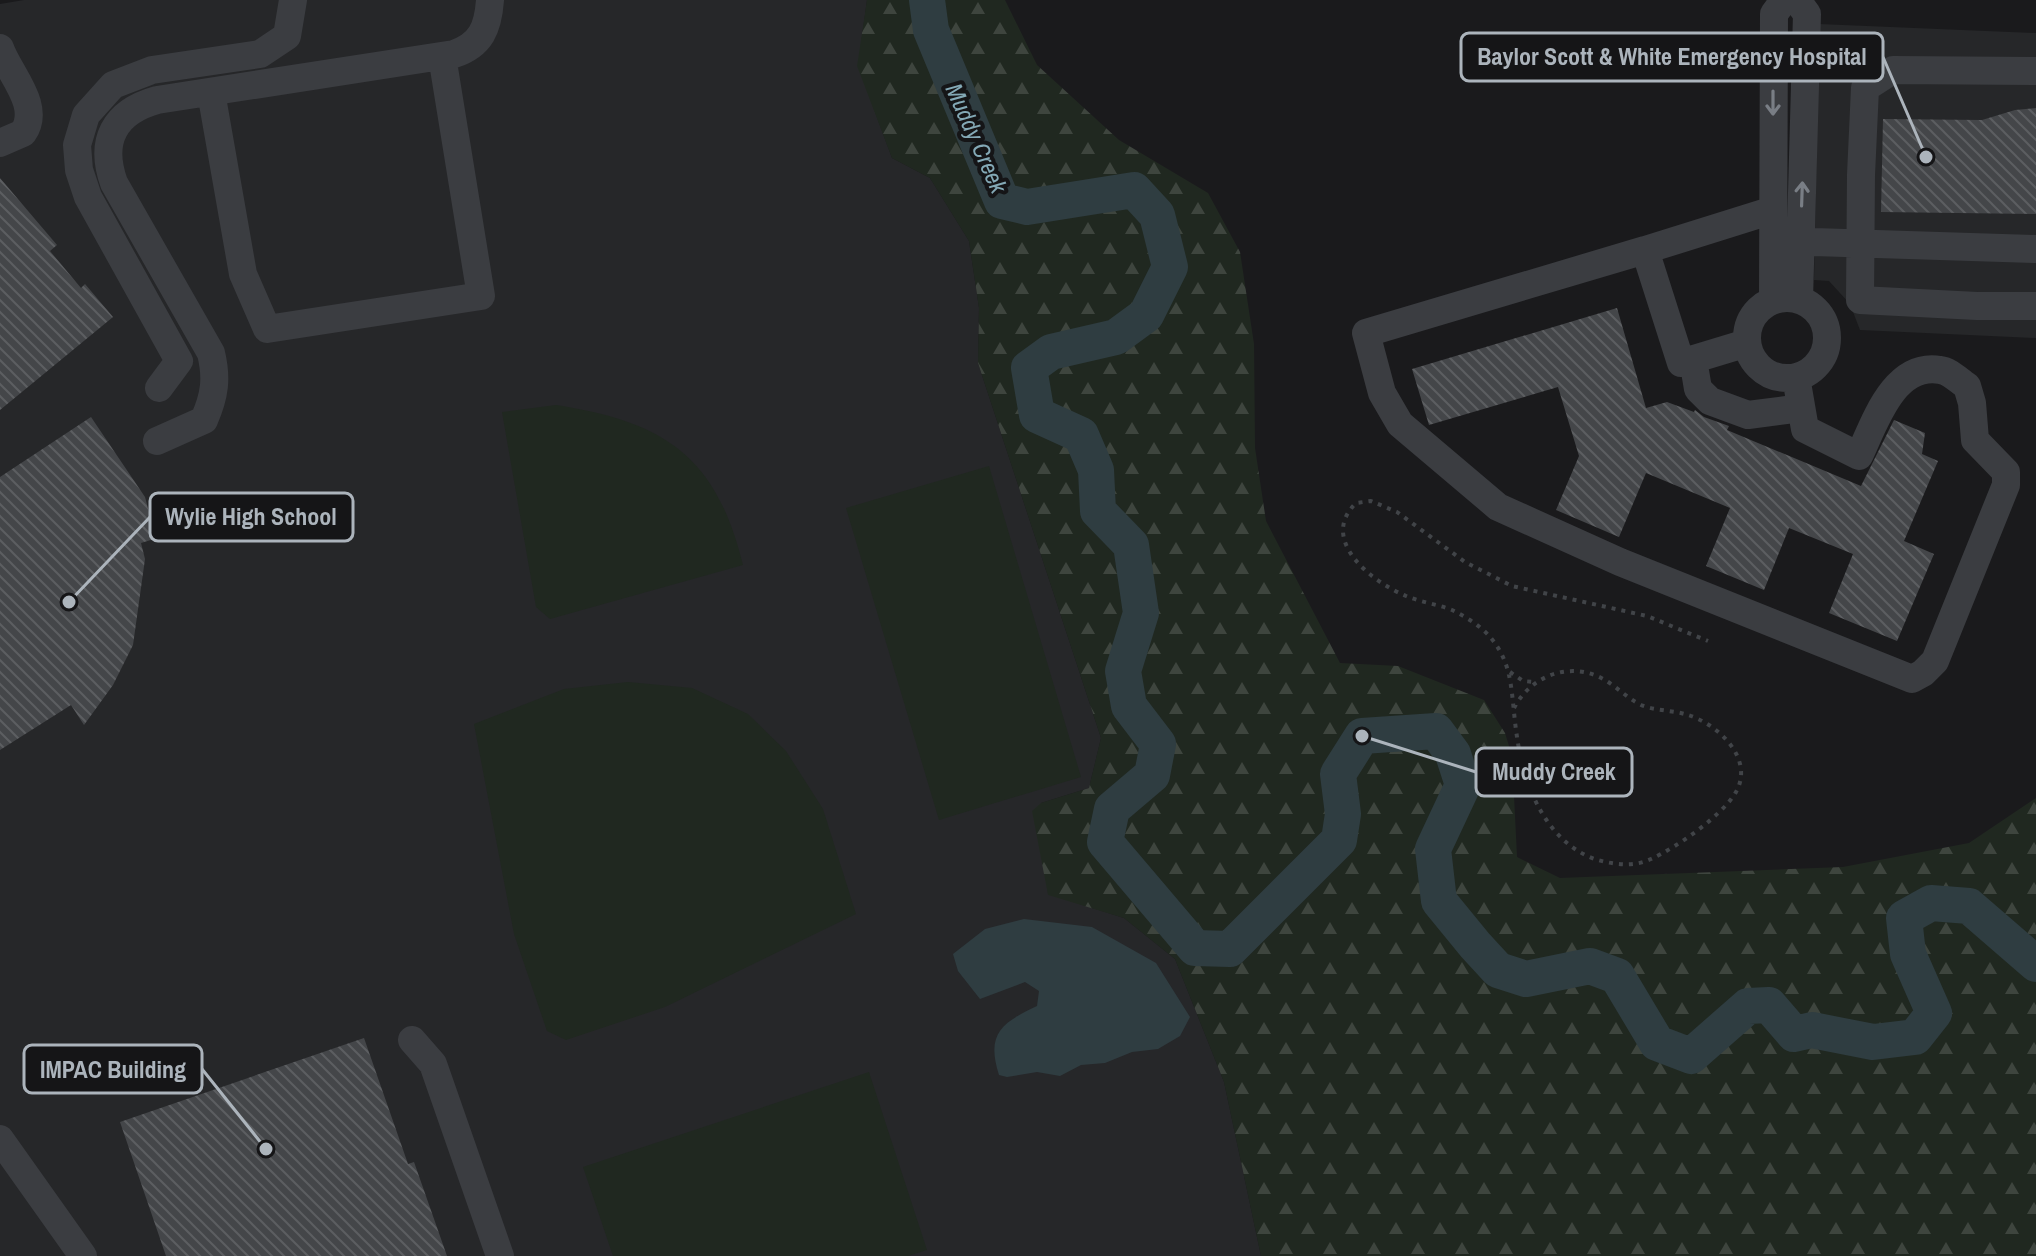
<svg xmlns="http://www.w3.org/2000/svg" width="2036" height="1256" font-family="'Archivo Narrow',sans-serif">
	<defs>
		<pattern id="forest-firs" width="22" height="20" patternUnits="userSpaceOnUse" patternTransform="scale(2)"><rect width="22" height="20" fill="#202820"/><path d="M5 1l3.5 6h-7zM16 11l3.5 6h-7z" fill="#3e453e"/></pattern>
		<pattern id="building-back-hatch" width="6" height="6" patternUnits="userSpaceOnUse" patternTransform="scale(2)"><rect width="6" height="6" fill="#444649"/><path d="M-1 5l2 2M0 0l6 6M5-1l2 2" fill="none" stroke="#5c5e61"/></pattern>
	</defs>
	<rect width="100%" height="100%" fill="#1a1a1c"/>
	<path fill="#262729" d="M24 0H867L858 66 892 158 930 178 969 241 979 308 978 363 1101 738 1089 788 1041 803 1048 894 1124 918 1175 959 1224 1082 1261 1256H0V4Z
		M1819 24 2036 33V338L1860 330 1850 304 1829 281 1814 280Z"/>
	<path fill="url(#forest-firs)" d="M867 0H1005L1037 65 1119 140 1208 193 1240 252 1254 344 1255 448 1266 521 1340 663 1398 666 1484 700 1505 733 1512 756 1517 857 1560 878 1843 867 1969 843 2036 798V1256H1261L1224 1082 1175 959 1124 918 1048 895 1032 811 1041 803 1089 788 1101 738 978 363 979 308 969 241 930 178 892 158 857 66Z"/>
	<path fill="#202820" d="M556 405C664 422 716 455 743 565L550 619 536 607 502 412Z
		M989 466 1081 777 939 820 846 508Z
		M628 682 692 688 748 714 786 751 823 809 856 914 665 1007 566 1040 547 1031 514 934 474 724 564 689Z
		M869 1072 927 1250 908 1256H613L583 1167Z"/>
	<path fill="#2f3d41" d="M1024 919 1092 927 1156 963 1190 1017 1180 1036 1158 1049 1132 1052 1105 1063 1081 1065 1060 1076 1037 1072 1007 1077 999 1075C986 1034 1001 1023 1037 1006L1039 991 1025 982 980 999 958 971 953 954 985 929Z"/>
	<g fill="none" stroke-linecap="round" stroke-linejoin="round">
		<path stroke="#2f3d41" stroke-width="36" d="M927 0 931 30 1002 201 1027 207 1134 190 1157 215 1170 267 1146 315 1116 337 1051 352 1029 368 1037 415 1081 435 1096 470 1098 511 1131 545 1141 613 1123 671 1129 706 1158 744 1152 775 1112 809 1105 842 1195 948 1230 949 1339 840 1343 814 1338 774 1362 736 1436 731 1453 754 1463 785 1433 849 1439 901 1475 945 1498 970 1526 979 1590 966 1617 976 1657 1043 1691 1056 1748 1006 1769 1005 1794 1034 1812 1030 1873 1042 1915 1037 1934 1013 1908 954 1904 918 1931 903 1969 906 2036 964"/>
	</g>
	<path fill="url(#building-back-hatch)" d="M2036 108V214L1881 212 1883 119 1982 120 2015 110Z
		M0 178 57 245 50 251 81 288 85 284 113 317 0 410Z
		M1617 308 1646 408 1667 402 1694 412 1695 410 1704 417 1729 426 1727 430 1861 486 1894 420 1925 433 1922 454 1938 461 1904 541 1934 554 1897 641 1829 613 1853 554 1789 528 1764 590 1706 566 1730 508 1646 473 1619 537 1556 510 1579 456 1558 387 1429 425 1412 369Z
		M91 417 145 497 150 516 154 539 141 543 145 559 133 645 113 685 84 725 71 705 0 750V477Z
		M364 1038 408 1164 414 1162 447 1256H166L120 1122Z"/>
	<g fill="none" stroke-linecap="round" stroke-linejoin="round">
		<path stroke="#414448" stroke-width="4" stroke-dasharray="4 6" stroke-linecap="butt" d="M1510 672 1523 681 1534 682
			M1514 708C1533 672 1577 659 1611 684 1621 691 1629 699 1641 705 1655 711 1673 710 1688 715 1717 724 1755 758 1736 792 1722 816 1677 847 1651 859 1634 867 1616 865 1598 860 1581 855 1566 844 1554 830 1526 796 1518 754 1514 712 1511 684 1510 661 1491 638 1481 626 1466 617 1452 610 1437 604 1420 602 1406 596 1372 582 1318 540 1356 503L1371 501 1397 512 1465 562 1512 586 1647 616 1708 641"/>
		<path stroke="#3b3d41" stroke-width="28" d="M1797 0 1807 14 1799 300
			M0 48C9 74 42 106 23 133L0 143
			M2036 71 1893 70 1865 88 1861 175 1860 300 1977 306H2036
			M211 92 243 274 267 329 481 296 442 56
			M1782 241 2036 249
			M1645 250 1773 210
			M1747 338a40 40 0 1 1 80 0a40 40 0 1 1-80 0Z
			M1773 300 1774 14 1784 0
			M1747 343 1681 363 1645 250 1366 333 1382 393 1400 424 1498 507 1620 562 1912 679 1923 673 1935 661 2006 485V472L1975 440 1972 403 1967 386C1959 381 1950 371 1940 370 1893 362 1874 425 1859 456L1805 429 1796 377
			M1693 359 1698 389 1710 401 1748 415 1801 408
			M159 388 179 361 88 197 79 170 77 145 86 115 113 85 152 70 260 54 287 36 293 0
			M157 441 204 420C215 395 217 378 211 353L114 183C99 141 114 112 157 100L454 54C481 45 488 28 490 0
			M412 1040 433 1064 500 1256
			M0 1139 83 1256"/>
	</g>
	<defs><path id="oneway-shaft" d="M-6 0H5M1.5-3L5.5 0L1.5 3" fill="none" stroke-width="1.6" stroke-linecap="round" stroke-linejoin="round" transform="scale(2)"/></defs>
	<g stroke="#797e85">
		<use href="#oneway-shaft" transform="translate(1773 103) rotate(90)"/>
		<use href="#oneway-shaft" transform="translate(1802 194) rotate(-88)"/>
	</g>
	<g text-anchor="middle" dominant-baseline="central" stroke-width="8" stroke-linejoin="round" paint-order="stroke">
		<g font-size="24" font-style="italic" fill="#84a9b6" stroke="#151517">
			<text transform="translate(977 138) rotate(66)">Muddy Creek</text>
		</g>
	</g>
	<path fill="none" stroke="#acb4bc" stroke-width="3" d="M1926 157L1883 57M69 602L150 517M1362 736L1476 772M266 1149L202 1069"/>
	<g fill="#acb4bc" stroke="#151517" stroke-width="3">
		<circle cx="1926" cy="157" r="8"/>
		<circle cx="69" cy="602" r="8"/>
		<circle cx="1362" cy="736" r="8"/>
		<circle cx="266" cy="1149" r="8"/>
	</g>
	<g fill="#151517" stroke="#acb4bc" stroke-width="3">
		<rect x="1461" y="33" width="422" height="48" rx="8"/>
		<rect x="150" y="493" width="203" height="48" rx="8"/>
		<rect x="1476" y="748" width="156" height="48" rx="8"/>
		<rect x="24" y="1045" width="178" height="48" rx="8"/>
	</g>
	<g font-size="24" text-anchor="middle" font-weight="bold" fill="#acb4bc">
		<text x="1672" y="65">Baylor Scott &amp; White Emergency Hospital</text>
		<text x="251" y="525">Wylie High School</text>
		<text x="1554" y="780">Muddy Creek</text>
		<text x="113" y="1078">IMPAC Building</text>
	</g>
</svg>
